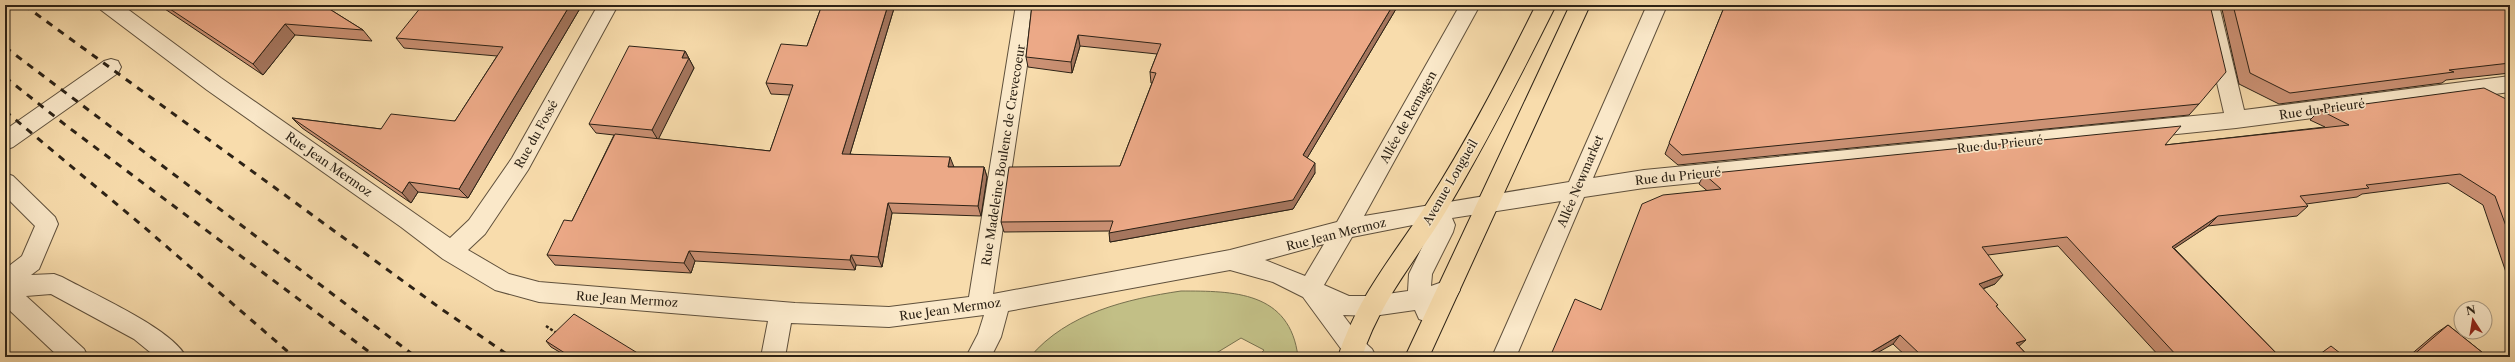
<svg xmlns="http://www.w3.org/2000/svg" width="2515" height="362" font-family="'Libre Caslon Text',serif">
	<rect width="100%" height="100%" fill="#f8dcac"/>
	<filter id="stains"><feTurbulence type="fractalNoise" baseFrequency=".005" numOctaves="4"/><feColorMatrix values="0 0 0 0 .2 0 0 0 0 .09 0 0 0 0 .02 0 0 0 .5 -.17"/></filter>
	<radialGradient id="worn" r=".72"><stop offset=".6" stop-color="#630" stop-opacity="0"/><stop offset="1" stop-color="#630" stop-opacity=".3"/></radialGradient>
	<path fill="#c2bf86" stroke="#77704e" d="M1181 291C1233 291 1290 291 1298 357H1258L1264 350 1241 338 1218 352 1203 357H1030C1067 313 1127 299 1181 291Z"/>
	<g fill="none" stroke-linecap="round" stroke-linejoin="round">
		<defs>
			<path id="minor" d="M98 5H122L221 78 450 238 469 220 512 158 598 5H618L528 170 485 234 468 250 509 274 539 282 795 303 889 307 969 297 1016 5H1036L993 294 1230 250 1337 222 1460 5H1480L1364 216 1569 182 1647 5H1667L1593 178 1644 170 2224 113 2199 5H2219L2244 110 2510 76V92L2236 128 1644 188 1584 197 1516 357H1492L1561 201 1452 218 1455 225 1453 232 1432 274 1431 286 1448 280 1456 283 1460 290 1456 297 1436 304 1439 312 1435 319 1427 322 1419 319 1415 310 1373 316 1343 315 1361 339 1372 349 1376 357H1347L1303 297 1273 282 1230 270 1008 311 1001 337 991 357H966L978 334 984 315 889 327 791 323 785 357H761L768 321 539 302 495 290 443 259 401 227 207 90 101 10ZM1428 222 1432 227 1409 274 1408 291 1373 296H1349L1324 285 1352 237ZM1324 244 1305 276 1265 260Z
				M111 59 118 61 121 67 118 73 13 147 5 150V130L104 61Z
				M5 173 13 176 55 217 58 224 39 269 31 275 54 274 62 277C91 293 173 329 186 357H156L134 339 51 294 26 296 84 349 88 357H59L5 306V269L22 256 35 226 5 196Z"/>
			<path id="major" d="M1536 5H1556C1521 75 1486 144 1446 211 1417 259 1379 302 1362 357H1338C1356 299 1394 255 1426 205 1467 141 1502 73 1536 5Z
				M1570 5H1590L1429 357H1405Z"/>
		</defs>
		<use href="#minor" stroke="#5f503c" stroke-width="2"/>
		<use href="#major" stroke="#2c2216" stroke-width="2"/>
		<path stroke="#2c2216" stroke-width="2.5" stroke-dasharray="3 2" stroke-linecap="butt" d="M546 326 558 334"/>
		<use href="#minor" fill="#fae8c9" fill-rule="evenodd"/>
		<use href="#major" fill="#f8dcac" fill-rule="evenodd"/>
		<path stroke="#2c2216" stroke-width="3" stroke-dasharray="7 7" stroke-linecap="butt" d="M24 5 440 308 511 357
			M5 47 416 357
			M5 77 68 127 376 357
			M5 111 144 227 294 357"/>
	</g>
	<path fill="#cb9174" stroke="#2c2216" d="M159 5H323L363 30 372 41 295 35 263 75Z
		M582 5 468 198 418 192 411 203 302 128 292 118 381 129 455 121 497 56 404 48 396 38 427 7Z
		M822 5H895L850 154 954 167H984L987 177 981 216 892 213 882 267 856 265 855 270 695 261 691 273 555 265 547 255 572 221 614 135 596 133 589 124 685 51 694 68 658 139 770 151 790 95 771 94 766 83 807 46Z
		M1032 5 1396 9 1307 158 1315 173 1293 209 1110 242V231L1004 232 1001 222 1120 166 1152 83H1151L1150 72 1157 54 1080 46 1072 73 1028 67 1026 57Z
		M1725 5 2199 104 2189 115 1678 165 1665 154Z
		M2221 5H2510V73L2446 80 2442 83 2279 104 2239 84Z
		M2510 101V284L2483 205 2448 183 2362 194 2357 197 2306 204 2308 206 2297 216 2208 226 2174 248 2280 357H2160L2058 246 1988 255 1995 284 1983 289 1997 307 2019 346 2029 357H1907L1893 344 1699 184 1704 174 2165 145 2325 127 2310 120 2320 110Z
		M2448 325 2488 357H2408L2435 334Z
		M546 341 644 357H568L551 347Z"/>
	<path fill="#a5765e" stroke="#2c2216" d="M570 5H582L468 198 459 189Z
		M888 5H895L847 164 842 154Z
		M1393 5H1396V9L1303 165V155Z
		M285 24 295 35 263 75 253 64Z
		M1078 35 1080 46 1072 73 1071 62Z
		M685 51 694 68 658 140 652 130Z
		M950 157 954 167H948Z
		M1315 163V173L1293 209 1110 242 1109 233Z
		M984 167 987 177 981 216 978 206Z
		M409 182 418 192 411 203 402 193Z
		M888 203 892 213 882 267 878 257Z
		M2218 216 2208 226 2163 256 2172 247Z
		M689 251 695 261 691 273 684 263Z
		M851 255 856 265 855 270 850 260Z
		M2003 275 1995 284 1971 293 1979 284Z
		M1900 335 1893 344 1870 357H1863Z
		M2026 340 2017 348 2016 343Z"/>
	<path fill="#eca987" stroke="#2c2216" d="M164 5H323L363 30 285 24 253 64Z
		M429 5H570L459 189 409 182 402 193 292 118 381 129 391 114 455 121 503 47 396 38 421 7H427Z
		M822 5H888L842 154 950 157 948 167H984L978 206 888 203 878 257 851 255 850 260 689 251 684 263 547 255 564 220 572 221 615 134 770 151 793 85 766 83 781 44 807 46Z
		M1032 5H1393L1303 155 1315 163 1293 200 1109 233 1113 221 1001 222 1009 167 1120 166 1156 73 1150 72 1161 44 1078 35 1071 62 1026 57Z
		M1725 5H2210L2226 72 2199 104 1682 155 1669 143Z
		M2233 5H2510V63L2449 70 2454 72 2290 93 2250 73Z
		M629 46 685 51 682 58H689L652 130 589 124Z
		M2484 88 2510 101V237L2495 196 2460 174 2366 185 2369 188 2300 196 2308 206 2218 216 2172 247 2280 357H2178L2067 237 1982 247 2003 275 1979 284 1998 305 1996 306 2026 340 2016 343 2029 357H1923L1900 335 1863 357H1550L1575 299 1601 310 1642 204 1663 195 1721 189 1704 174 2181 126 2165 145 2349 125 2320 110Z
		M574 314 644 357H571L546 341Z
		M2448 325 2488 357H2411Z
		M2331 346 2345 357H2316Z"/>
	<g text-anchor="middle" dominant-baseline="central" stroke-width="3" stroke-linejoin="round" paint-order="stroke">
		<g font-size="12" fill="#2c2216" stroke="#fae8c9">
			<text transform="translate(2322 109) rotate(-8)">Rue du Prieuré</text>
			<text transform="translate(1408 117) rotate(-61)">Allée de Remagen</text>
			<text transform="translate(536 134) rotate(-61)">Rue du Fossé</text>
			<text transform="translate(2000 144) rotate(-6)">Rue du Prieuré</text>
			<text transform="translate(1003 155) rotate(-81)">Rue Madeleine Boulenc de Crevecoeur</text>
			<text transform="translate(329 164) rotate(35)">Rue Jean Mermoz</text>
			<text transform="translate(1678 176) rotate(-6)">Rue du Prieuré</text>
			<text transform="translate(1580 181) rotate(-67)">Allée Newmarket</text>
			<text transform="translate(1450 182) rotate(-60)">Avenue Longueil</text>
			<text transform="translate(1336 234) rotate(-14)">Rue Jean Mermoz</text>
			<text transform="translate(627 299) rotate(4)">Rue Jean Mermoz</text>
			<text transform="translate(950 309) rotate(-8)">Rue Jean Mermoz</text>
		</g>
	</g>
	<rect width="2515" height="362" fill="none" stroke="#f8dcac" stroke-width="20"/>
	<rect x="6" y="6" width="2503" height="350" fill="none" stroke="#2c2216" stroke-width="2"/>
	<rect x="10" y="10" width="2495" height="342" fill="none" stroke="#2c2216"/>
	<g transform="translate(2473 320) rotate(348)"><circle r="19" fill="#fae8c9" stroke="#a89981"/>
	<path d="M0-3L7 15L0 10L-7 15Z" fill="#8f2418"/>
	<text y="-6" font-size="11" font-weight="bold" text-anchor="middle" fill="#2c2216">N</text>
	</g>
	<rect width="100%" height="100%" filter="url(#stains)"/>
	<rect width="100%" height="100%" fill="url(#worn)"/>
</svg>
